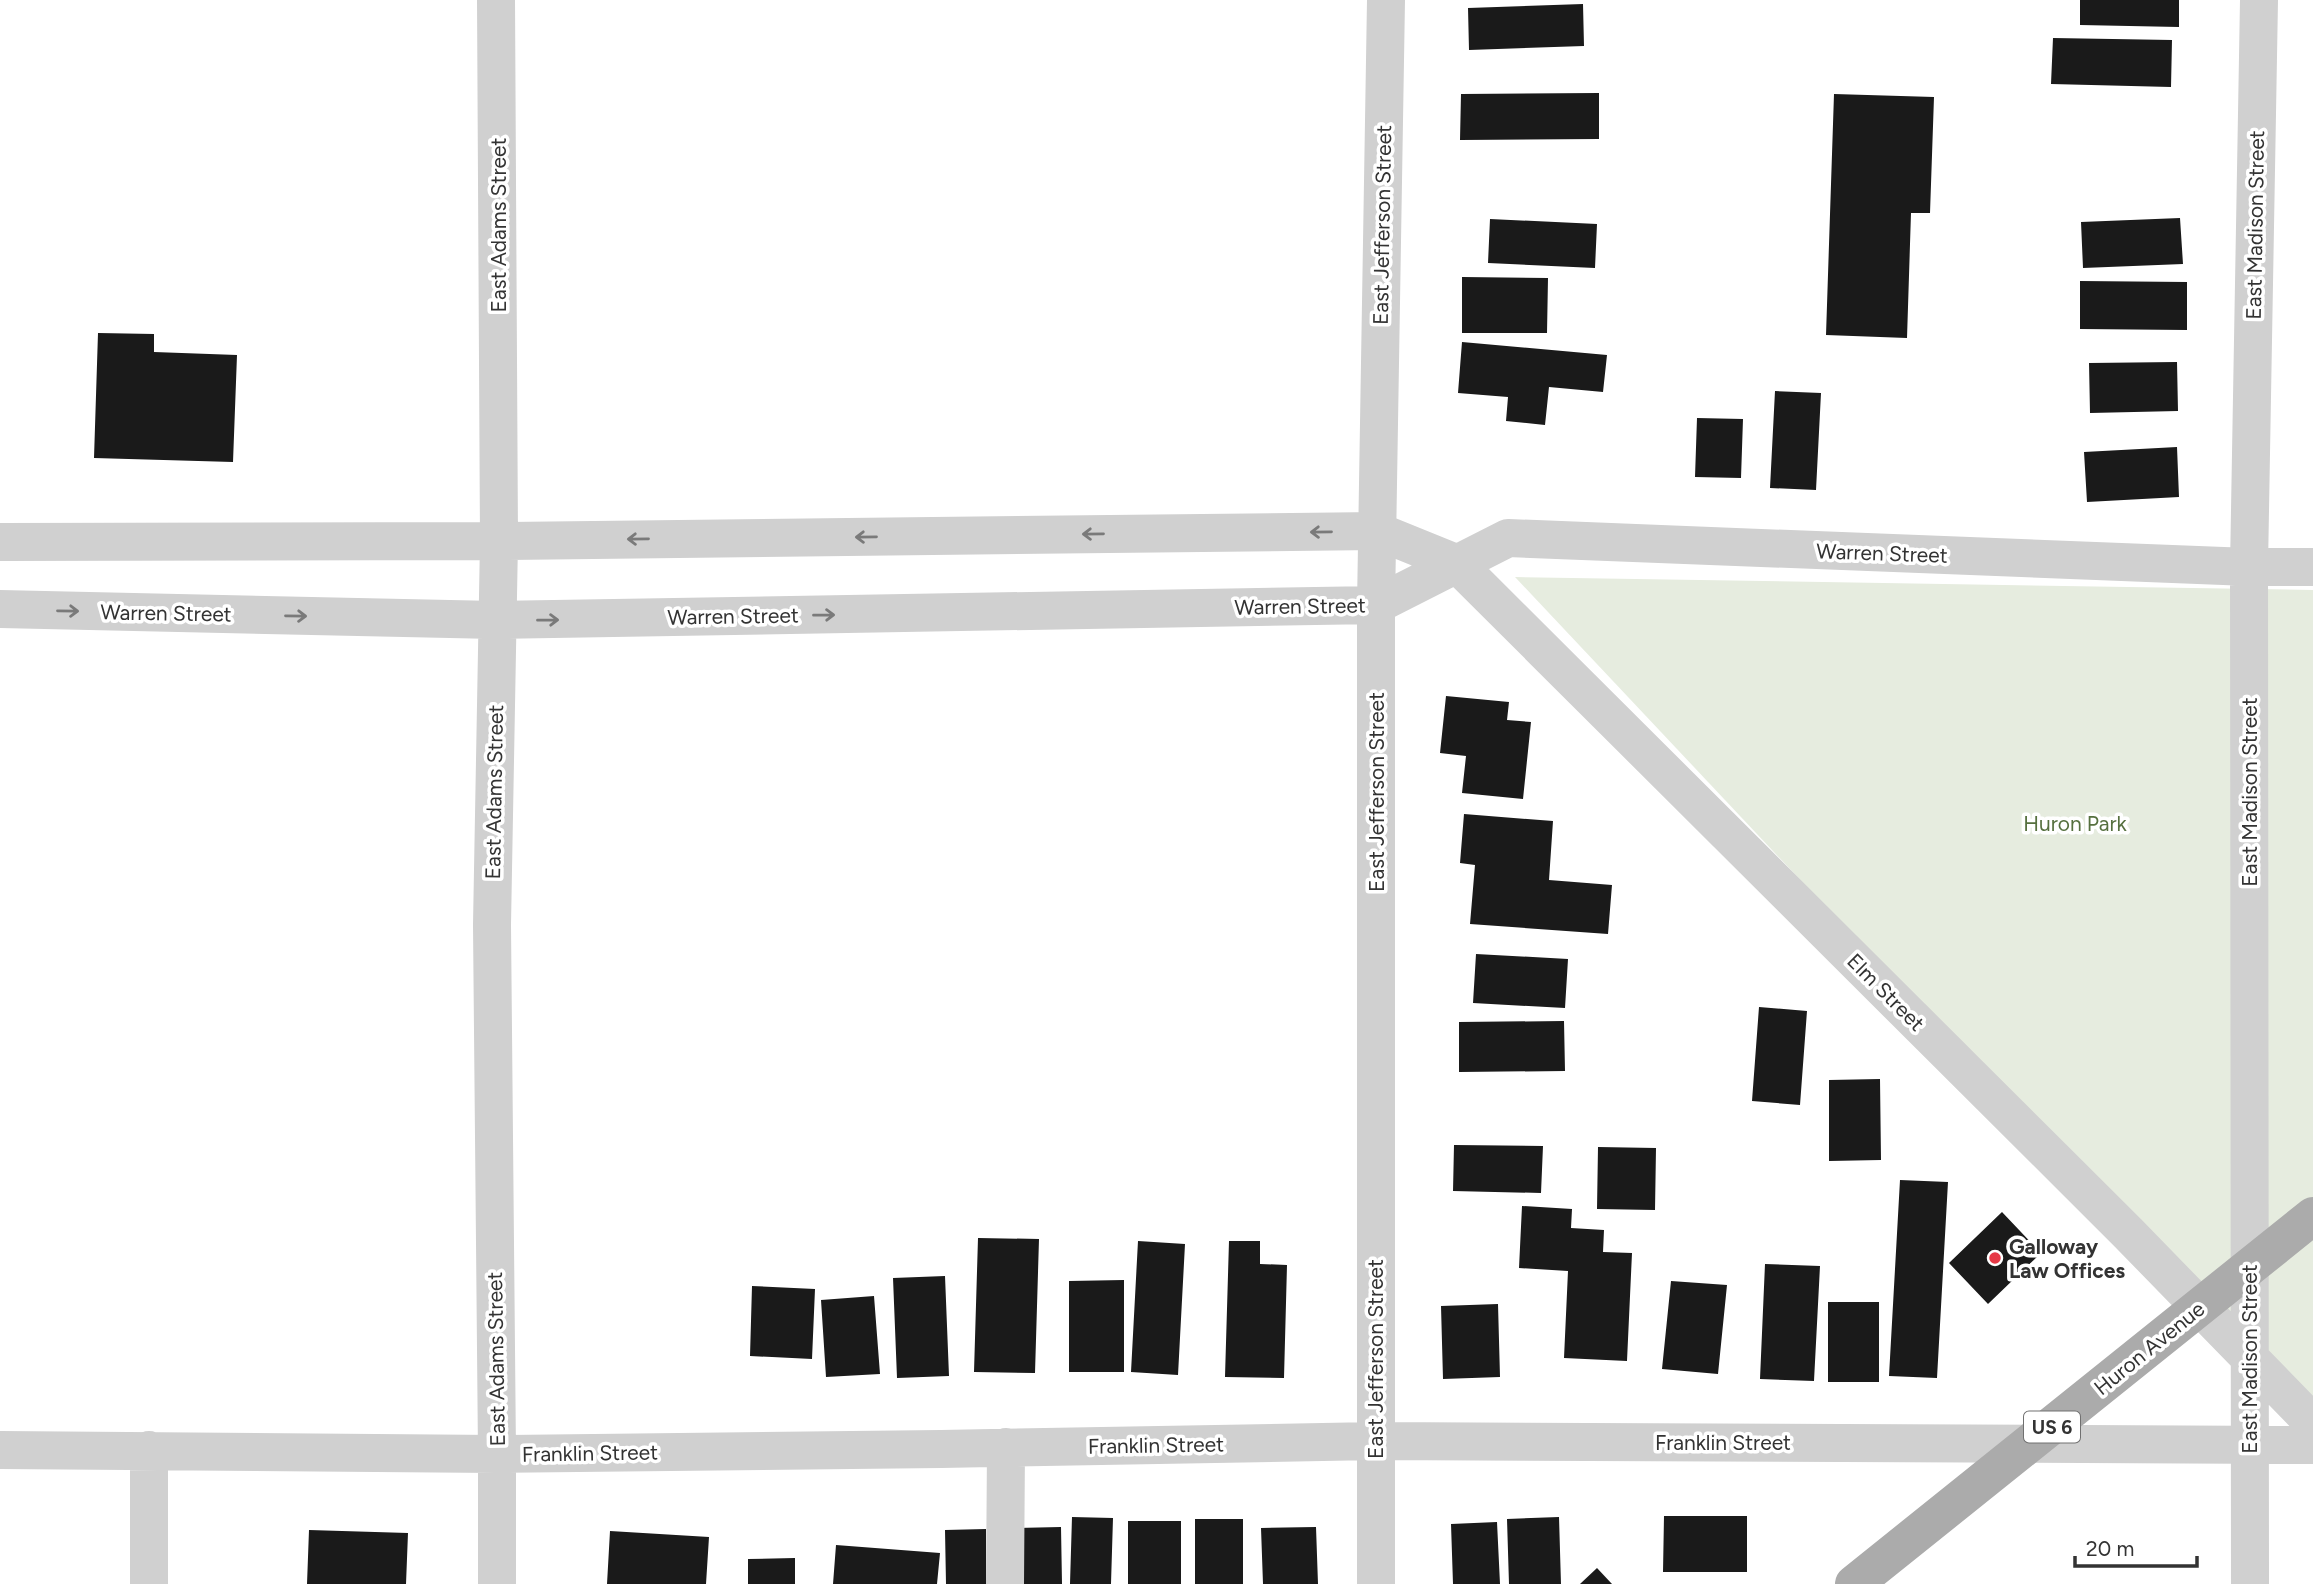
<svg xmlns="http://www.w3.org/2000/svg" width="2313" height="1584" font-family="Figtree,sans-serif">
	<rect width="100%" height="100%" fill="#fff"/>
	<path fill="#e6ecdf" d="M1515 577 2313 590V1418H2307Z"/>
	<path fill="#1a1a1a" d="M2080 0H2179V27L2080 25Z
		M1583 4 1584 46 1469 50 1468 8Z
		M2053 38 2172 40 2171 87 2051 84Z
		M1599 93V139L1460 140 1461 94Z
		M1834 94 1934 97 1930 213H1911L1907 338 1826 335Z
		M2180 218 2183 264 2083 268 2081 222Z
		M1490 219 1597 224 1595 268 1488 263Z
		M1462 277 1548 278 1547 333H1462Z
		M2080 281 2187 282V330L2080 329Z
		M98 333 154 334V352L237 355 233 462 94 458Z
		M1462 342 1607 355 1603 392 1549 387 1545 425 1506 421 1508 397 1458 393Z
		M2177 362 2178 411 2090 413 2089 363Z
		M1775 391 1821 393 1816 490 1770 488Z
		M1697 418 1743 419 1741 478 1695 477Z
		M2177 447 2179 497 2087 502 2084 452Z
		M1446 696 1509 702 1507 720 1531 722 1523 799 1462 793 1466 756 1440 753Z
		M1464 814 1553 821 1549 880 1612 885 1608 934 1470 924 1475 865 1460 863Z
		M1476 954 1568 959 1565 1008 1473 1003Z
		M1759 1007 1807 1011 1800 1105 1752 1101Z
		M1564 1021 1565 1071 1459 1072V1022Z
		M1880 1079 1881 1160 1829 1161V1080Z
		M1454 1145 1543 1146 1541 1193 1453 1191Z
		M1598 1147 1656 1148 1655 1210 1597 1209Z
		M1900 1180 1948 1182 1937 1378 1889 1376Z
		M1522 1206 1572 1209 1571 1228 1604 1230 1603 1252 1632 1253 1627 1361 1564 1358 1568 1271 1519 1268Z
		M2002 1212 2041 1253 1988 1304 1949 1263Z
		M978 1238 1039 1239 1035 1373 974 1372Z
		M1138 1241 1185 1244 1178 1375 1131 1372Z
		M1229 1241H1260V1264L1287 1265 1284 1378 1225 1377Z
		M1765 1264 1820 1266 1814 1381 1760 1379Z
		M945 1276 949 1376 897 1378 893 1278Z
		M1124 1280V1372H1069V1281Z
		M1671 1281 1727 1285 1718 1374 1662 1369Z
		M752 1286 815 1289 812 1359 750 1356Z
		M874 1296 880 1374 826 1377 821 1300Z
		M1828 1302H1879V1382H1828Z
		M1498 1304 1500 1377 1443 1379 1441 1306Z
		M1664 1516H1747V1572H1663Z
		M1072 1517 1113 1518 1111 1584H1070Z
		M1559 1517 1561 1584H1509L1507 1519Z
		M1195 1519H1243V1584H1195Z
		M1128 1521H1181V1584H1128Z
		M1497 1522 1500 1584H1453L1451 1524Z
		M1061 1527 1062 1584H1016L1014 1528Z
		M1316 1527 1318 1584H1263L1261 1528Z
		M986 1529V1584H946L945 1530Z
		M309 1530 408 1533 406 1584H307Z
		M610 1531 709 1537 706 1584H607Z
		M836 1545 940 1553 937 1584H833Z
		M795 1558V1584H748V1559Z
		M1597 1568 1612 1584H1580Z"/>
	<g fill="none" stroke-linecap="round" stroke-linejoin="round">
		<path stroke="#d0d0d0" stroke-width="38" d="M496 0 499 541 492 925 497 1454V1584
			M0 542 499 541 1377 531 1456 563 2128 1233 2313 1423
			M0 609 496 620 1376 605 1508 538 2249 567H2313
			M0 1450 497 1454 941 1449 1375 1441 2313 1445
			M149 1584V1450
			M1005 1584 1006 1447
			M1376 1584V605L1386 0
			M2250 1584 2249 567 2259 0"/>
		<path stroke="#ababab" stroke-width="38" d="M1854 1584 2313 1216"/>
	</g>
	<defs><path id="oneway-shaft" d="M-6 0H5M1.5-3L5.5 0L1.5 3" fill="none" stroke-width="1.6" stroke-linecap="round" stroke-linejoin="round" transform="scale(1.75)"/></defs>
	<g stroke="#7a7a7a">
		<use href="#oneway-shaft" transform="translate(1321 532) rotate(179)"/>
		<use href="#oneway-shaft" transform="translate(1093 534) rotate(179)"/>
		<use href="#oneway-shaft" transform="translate(866 537) rotate(179)"/>
		<use href="#oneway-shaft" transform="translate(638 539) rotate(179)"/>
		<use href="#oneway-shaft" transform="translate(68 611) rotate(1)"/>
		<use href="#oneway-shaft" transform="translate(824 615) rotate(-1)"/>
		<use href="#oneway-shaft" transform="translate(296 616) rotate(1)"/>
		<use href="#oneway-shaft" transform="translate(548 620) rotate(-1)"/>
	</g>
	<circle fill="#e63946" stroke="#fff" stroke-width="2.5" cx="1995" cy="1258" r="7"/>
	<g text-anchor="middle" dominant-baseline="central" stroke-width="7" stroke-linejoin="round" paint-order="stroke">
		<rect fill="#fff" stroke="#707070" stroke-width="2" x="2024" y="1411.5" width="56" height="31" rx="5"/>
		<g font-size="19" font-weight="bold" fill="#333">
			<text x="2052" y="1427">US 6</text>
		</g>
		<g font-size="21" fill="#333" stroke="#fff">
			<text transform="translate(498 225) rotate(-90)">East Adams Street</text>
			<text transform="translate(1382 225) rotate(-89)">East Jefferson Street</text>
			<text transform="translate(2255 225) rotate(-89)">East Madison Street</text>
			<text transform="translate(1882 553) rotate(2)">Warren Street</text>
			<text transform="translate(1300 606) rotate(-1)">Warren Street</text>
			<text transform="translate(166 613) rotate(1)">Warren Street</text>
			<text transform="translate(733 616) rotate(-1)">Warren Street</text>
			<text transform="translate(494 792) rotate(-89)">East Adams Street</text>
			<text transform="translate(1376 792) rotate(-90)">East Jefferson Street</text>
			<text transform="translate(2249 792) rotate(-90)">East Madison Street</text>
			<text transform="translate(1886 992) rotate(45)">Elm Street</text>
			<text transform="translate(2149 1348) rotate(-39)">Huron Avenue</text>
			<text transform="translate(496 1359) rotate(-91)">East Adams Street</text>
			<text transform="translate(1375 1359) rotate(-90)">East Jefferson Street</text>
			<text transform="translate(2249 1359) rotate(-90)">East Madison Street</text>
			<text x="1723" y="1442">Franklin Street</text>
			<text transform="translate(1156 1445) rotate(-1)">Franklin Street</text>
			<text transform="translate(590 1453) rotate(-1)">Franklin Street</text>
		</g>
		<g font-size="21" fill="#56703f" stroke="#fff">
			<text x="2075" y="823">Huron Park</text>
		</g>
		<g font-size="21" font-weight="bold" fill="#333" stroke="#fff" text-anchor="start">
			<text x="2009" y="1246">Galloway<tspan x="2009" dy="24">Law Offices</tspan></text>
		</g>
	</g>
	<path d="M2075 1556v10h122v-10" fill="none" stroke="#333333" stroke-width="3.5"/>
	<text x="2086" y="1556" font-size="21" fill="#333333" stroke="#ffffff" stroke-width="5" paint-order="stroke">20 m</text>
</svg>
